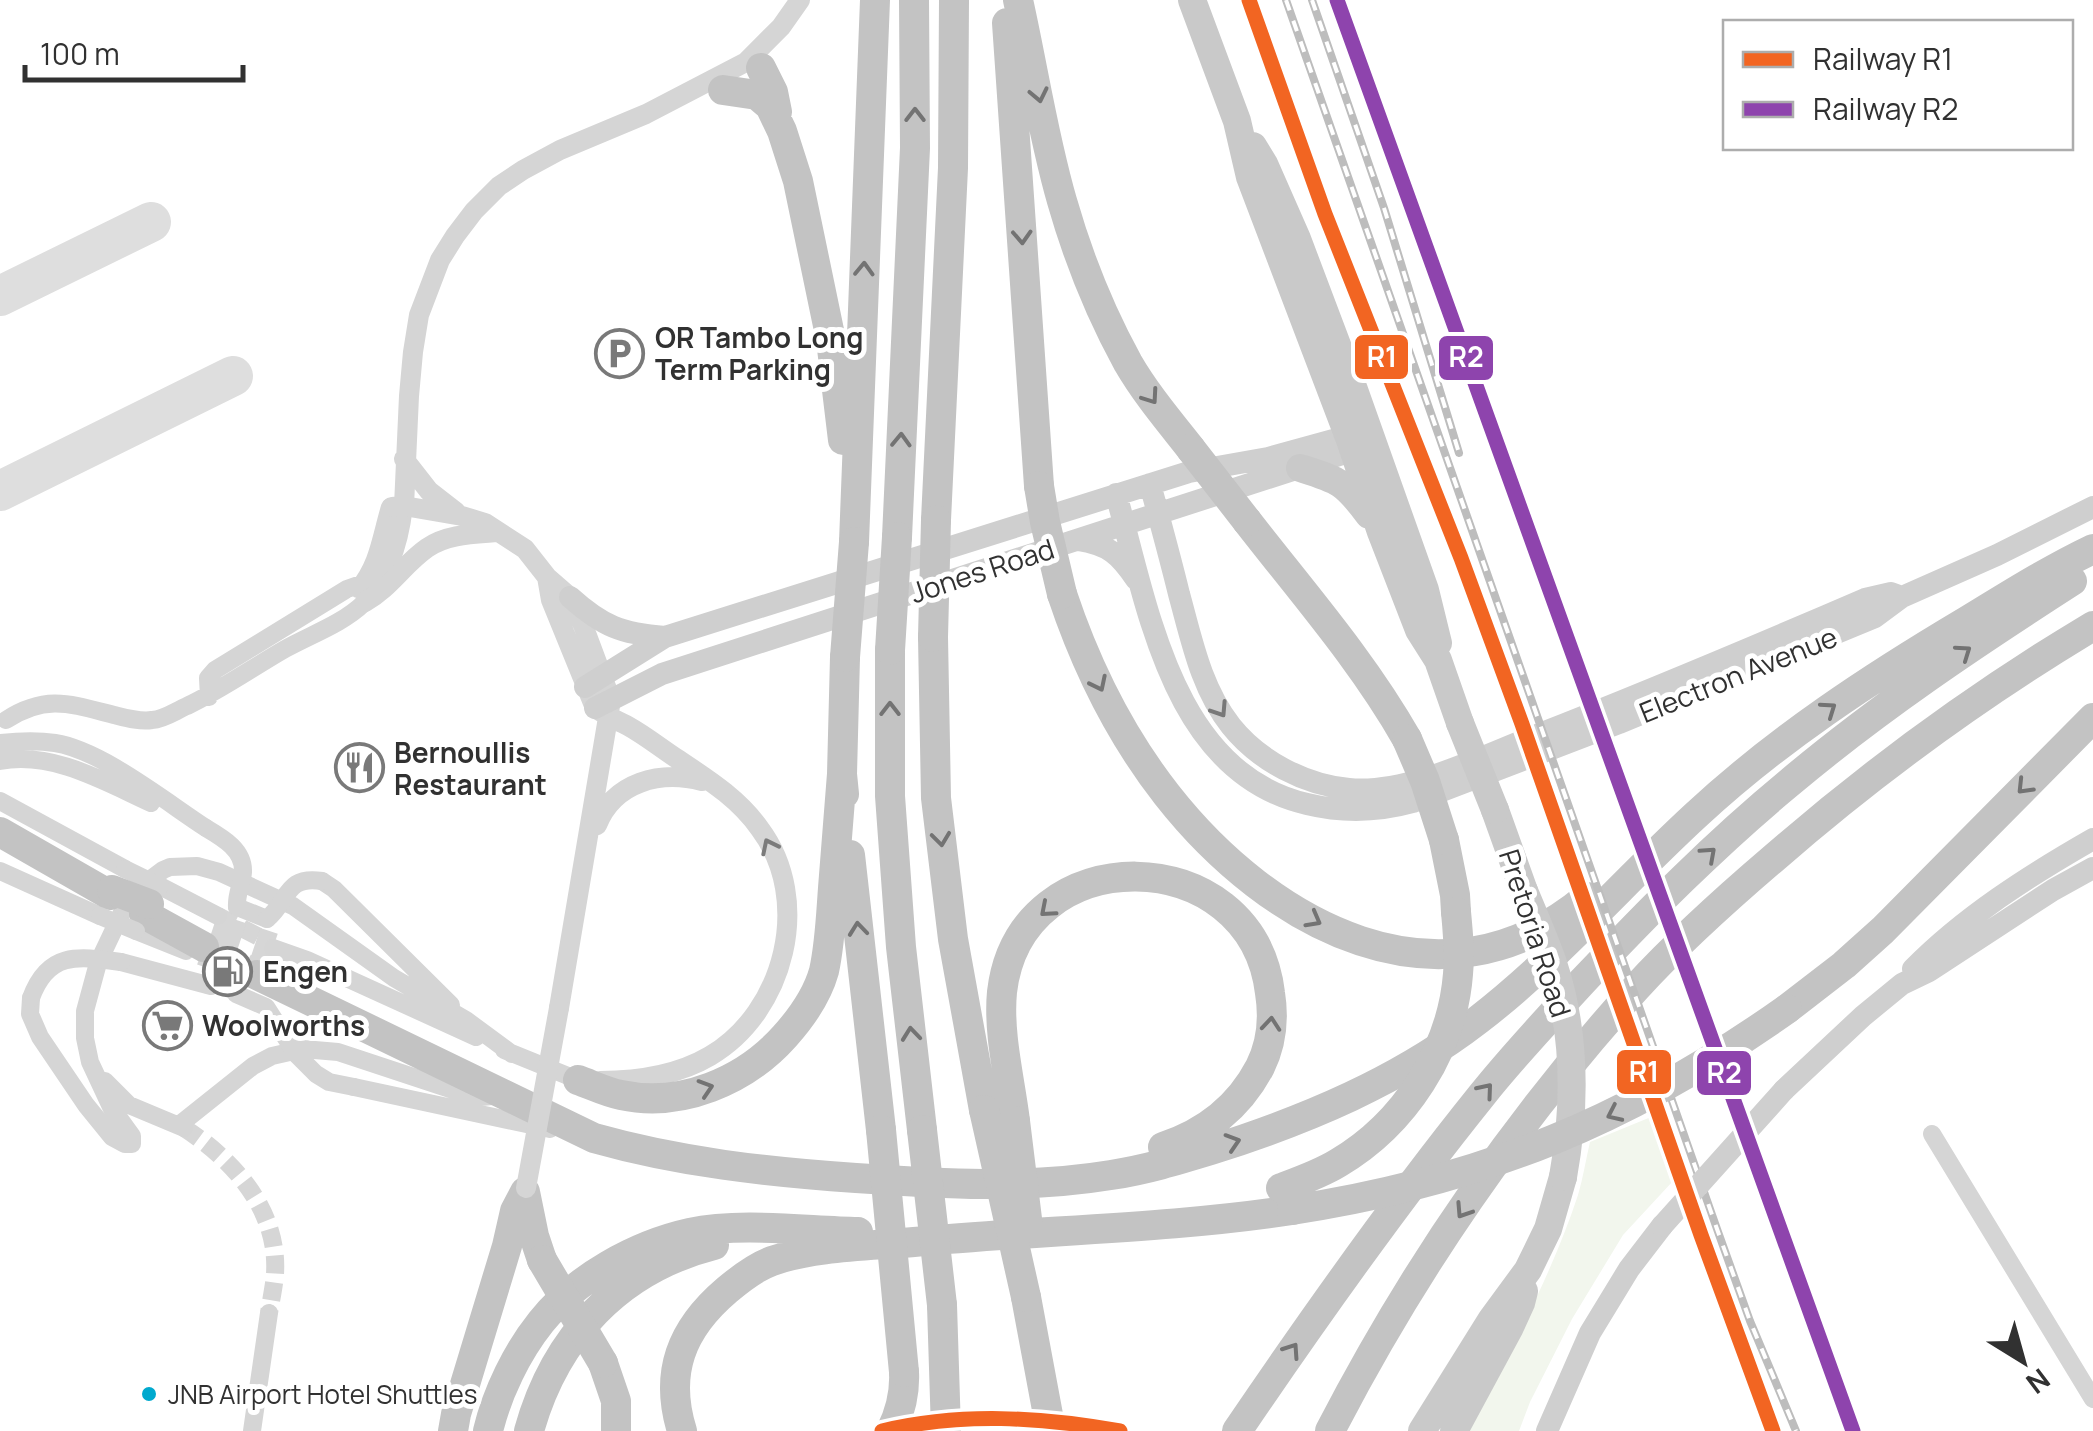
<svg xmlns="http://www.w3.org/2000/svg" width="2093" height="1431" font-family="Manrope,sans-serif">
	<rect width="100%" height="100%" fill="#fff"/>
	<path fill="#f2f6ed" d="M1651 1117 1673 1181 1623 1235 1572 1319 1530 1402 1519 1431H1469C1508 1355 1551 1277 1578 1195 1583 1178 1586 1159 1590 1142Z"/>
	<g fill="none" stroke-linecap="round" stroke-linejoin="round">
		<path stroke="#dedede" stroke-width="40" d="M0 296 151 222
			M0 491 233 376"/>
		<path stroke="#d6d6d6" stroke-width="18" stroke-dasharray="18 9" stroke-linecap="butt" d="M218 916 271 943
			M200 956 257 975
			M184 1128C234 1160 279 1211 275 1274 274 1287 271 1300 269 1313"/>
		<path stroke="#d6d6d6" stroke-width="30" stroke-dasharray="30 15" stroke-linecap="butt" d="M213 928 273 948
			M204 947 257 975"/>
		<path stroke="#d5d5d5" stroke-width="18" d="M358 589C379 564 381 536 390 507
			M209 697 208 678 215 670 347 589 364 583
			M6 720C46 694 71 704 114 715 126 718 140 722 152 720 165 719 175 711 187 706 221 690 252 668 285 649 312 634 342 624 364 603 390 577 400 542 404 506
			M0 743C19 741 36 740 55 743 101 750 166 802 206 828
			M0 761C53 751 105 782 151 803
			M0 801 125 869
			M0 871 100 916
			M322 881 334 889 451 1005
			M160 886 218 916
			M237 907 267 919
			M136 931 186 951
			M273 948 307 960 476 1037
			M121 962 211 986
			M31 998 30 1014 40 1037 86 1105 112 1137 125 1144H132V1136L111 1107 90 1062 85 1038V1011L98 963 126 904 143 885 163 870 170 867 197 866 219 872 293 906 394 978 466 1020 512 1054
			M504 1050 578 1080
			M105 1081 129 1105 184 1128
			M354 1087 550 1129
			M179 1125 253 1066 272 1056 303 1049 338 1052 465 1094 481 1097 492 1096
			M1932 1134 2093 1399
			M252 1431 269 1313"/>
		<path stroke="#d5d5d5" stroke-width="20" d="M404 459 429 491 456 512
			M404 506 409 396 413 352 419 315 440 260 455 236 474 211 499 186 523 170 560 150 646 114 746 62 781 27 800 0
			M392 507 404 506 462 516 485 523 525 549 547 577 570 597 583 625 611 700 559 1008
			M547 577 551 600 595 708C606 716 617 720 628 726 646 736 662 749 679 760 709 780 739 799 760 829 813 900 785 1012 710 1056 676 1076 638 1081 600 1081
			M365 602C390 588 404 564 427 548 447 534 474 534 498 532
			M597 825C614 782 660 770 702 781"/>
		<path stroke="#cfcfcf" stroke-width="22" d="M1150 484C1160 521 1170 557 1179 594 1192 641 1201 688 1231 726 1259 761 1305 785 1349 789 1406 795 1483 756 1537 735 1647 692 1756 646 1865 599L1891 593 1902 597
			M1116 494C1148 607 1172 773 1307 804 1344 813 1377 812 1413 802L1619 723 1875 617 1902 597 1997 555 2093 507
			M1078 540C1109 545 1119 554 1136 579
			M570 597C602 626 622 634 665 637
			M585 687 665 637 1189 472 1268 458 1362 432
			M595 708 662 674 1370 445
			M1913 969C1964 917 2030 875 2093 839
			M1784 1090 1863 1016 1902 984 1929 971 2053 890 2093 868
			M1547 1431 1590 1333 1629 1269 1662 1226"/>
		<path stroke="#c9c9c9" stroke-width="28" d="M1192 0 1237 121 1250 177 1350 440 1381 532 1419 630 1438 660 1460 723
			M1253 146 1264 164 1297 239 1354 390 1425 590 1438 643
			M1300 468C1338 480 1344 481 1369 515
			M1495 810 1524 891
			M1422 1431 1492 1319 1528 1270 1548 1229 1563 1177
			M1454 1431 1510 1327 1521 1303 1524 1291"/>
		<path stroke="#c3c3c3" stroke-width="30" d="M1018 0C1033 67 1043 136 1062 201 1078 257 1100 312 1128 363 1146 394 1169 421 1191 449
			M1007 23 1039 486
			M761 68 773 92 777 112
			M723 90 757 95 770 106 782 131 798 181 831 340 843 440
			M936 520 953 168 954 0
			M1247 521C1302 592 1362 660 1407 739
			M897 537 915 148 914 0
			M854 542 875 0
			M1062 594C1086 666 1120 735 1167 795 1269 925 1441 1020 1587 897
			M933 637 936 798 953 939 984 1110
			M890 650V796L901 947 922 1130
			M844 794 842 774 845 657
			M0 832 110 895
			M1444 840 1455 895 1456 912
			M850 855 881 1130
			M144 914 204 947
			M257 975 594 1138C679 1162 767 1172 856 1178 941 1184 1026 1189 1111 1175 1145 1170 1178 1160 1211 1150 1306 1120 1399 1081 1478 1020 1557 959 1623 882 1696 815 1778 739 1871 678 1967 621 2008 596 2049 570 2093 549
			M1787 1009 1844 965 1883 930 2093 718
			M578 1080C592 1085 606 1092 621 1095 681 1108 745 1081 785 1036 802 1017 817 996 824 971 830 944 831 915 833 888 836 850 839 812 842 774
			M1015 1121C1010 1080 998 1034 1002 992 1020 836 1252 840 1270 993 1274 1018 1272 1043 1260 1067 1239 1107 1206 1133 1163 1147
			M525 1192 534 1236 542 1260
			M1026 1297 1051 1431
			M942 1305 946 1431
			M603 1363 616 1401V1431
			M453 1431 456 1414 507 1246 515 1211 525 1192
			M488 1431C497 1393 517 1352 541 1322 576 1278 636 1245 690 1233 740 1222 806 1231 858 1232
			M529 1431C555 1337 619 1269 714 1245
			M682 1431C664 1373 681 1329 727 1290 740 1279 755 1267 772 1261 814 1246 870 1246 914 1242 1040 1230 1167 1229 1292 1210
			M891 1431C900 1413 905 1391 904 1372
			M1237 1431C1315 1316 1395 1203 1482 1095 1513 1056 1548 1019 1582 982 1648 912 1715 844 1789 783 1878 708 1974 644 2072 581
			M1330 1431C1412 1272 1516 1121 1636 988 1678 942 1726 899 1774 858 1875 770 1978 695 2093 626"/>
		<defs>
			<path id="rail" d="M1249 0 1325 214 1461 558 1522 724 1701 1235 1773 1431
				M1286 0 1717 1229 1750 1321 1796 1431
				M1312 0 1384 208 1459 453
				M1337 0 1853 1431"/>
		</defs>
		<use href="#rail" stroke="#bdbdbd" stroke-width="8"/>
		<use href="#rail" stroke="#fff" stroke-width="4" stroke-dasharray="11" stroke-linecap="butt"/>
		<path stroke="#d5d5d5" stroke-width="18" d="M206 828C223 838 244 850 243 872 242 885 236 894 237 907
			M125 869 160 886
			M100 916 136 931
			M267 919C289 901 285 875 322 881
			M236 994 266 1007 297 1055 316 1074 329 1082 354 1087
			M31 998C48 951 78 956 121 962"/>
		<path stroke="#d5d5d5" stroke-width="20" d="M526 1188 559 1008"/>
		<path stroke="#cfcfcf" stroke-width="22" d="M1662 1226 1784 1090"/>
		<path stroke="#c9c9c9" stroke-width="28" d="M1460 723 1495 810
			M1524 891C1534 915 1544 938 1553 963 1576 1033 1576 1105 1563 1177"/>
		<path stroke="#c3c3c3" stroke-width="30" d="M1191 449 1247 521
			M1039 486 1045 522 1062 594
			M933 637 936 520
			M890 650 897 537
			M845 657 854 542
			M1407 739 1425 781 1444 840
			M112 890 149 904
			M984 1110 1026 1297
			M1015 1121 1028 1227
			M881 1130 904 1372
			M922 1130 942 1305
			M1281 1188C1300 1181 1320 1174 1338 1163 1404 1124 1452 1051 1458 974 1460 953 1458 933 1456 912
			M1292 1210C1482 1181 1630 1120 1787 1009
			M542 1260 603 1363"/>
		<defs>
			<path id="rail-1" d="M1249 0 1325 214 1461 558 1522 724 1701 1235 1773 1431
				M882 1431C961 1412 1041 1417 1120 1431"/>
			<path id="rail-2" d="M1337 0 1853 1431"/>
		</defs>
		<use href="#rail-1" stroke="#fff" stroke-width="22"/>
		<use href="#rail-2" stroke="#fff" stroke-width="22"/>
		<use href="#rail-1" stroke="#f26522" stroke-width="15"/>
		<use href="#rail-2" stroke="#8e44ad" stroke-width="15"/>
	</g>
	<defs><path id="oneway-chevron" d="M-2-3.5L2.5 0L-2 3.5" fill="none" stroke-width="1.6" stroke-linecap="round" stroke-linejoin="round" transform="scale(2.5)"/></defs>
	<g stroke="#737373">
		<use href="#oneway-chevron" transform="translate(1039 95) rotate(78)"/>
		<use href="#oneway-chevron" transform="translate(915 115) rotate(-90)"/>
		<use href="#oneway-chevron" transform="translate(1022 237) rotate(87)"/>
		<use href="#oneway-chevron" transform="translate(864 269) rotate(-88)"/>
		<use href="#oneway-chevron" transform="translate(1151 397) rotate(55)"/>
		<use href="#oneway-chevron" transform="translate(901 440) rotate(-88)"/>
		<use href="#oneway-chevron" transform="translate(1964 652) rotate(-35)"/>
		<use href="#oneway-chevron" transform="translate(1099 684) rotate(64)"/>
		<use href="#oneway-chevron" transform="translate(890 709) rotate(-90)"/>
		<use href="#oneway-chevron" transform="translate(1829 709) rotate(-35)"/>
		<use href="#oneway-chevron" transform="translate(2024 787) rotate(134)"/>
		<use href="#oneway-chevron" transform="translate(941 839) rotate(83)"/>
		<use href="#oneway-chevron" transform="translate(1709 854) rotate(-42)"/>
		<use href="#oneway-chevron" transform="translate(1047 910) rotate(139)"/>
		<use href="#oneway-chevron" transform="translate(1314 920) rotate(29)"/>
		<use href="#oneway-chevron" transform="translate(858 929) rotate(-96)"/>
		<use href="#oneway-chevron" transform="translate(1271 1024) rotate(-85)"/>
		<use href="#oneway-chevron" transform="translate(911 1034) rotate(-96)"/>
		<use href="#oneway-chevron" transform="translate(706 1088) rotate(-18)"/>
		<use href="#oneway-chevron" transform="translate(1486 1090) rotate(-50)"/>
		<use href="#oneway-chevron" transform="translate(1614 1114) rotate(155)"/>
		<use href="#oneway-chevron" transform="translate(1233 1142) rotate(-18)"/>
		<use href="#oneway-chevron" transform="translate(1463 1211) rotate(123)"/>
		<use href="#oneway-chevron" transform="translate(1292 1350) rotate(-56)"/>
	</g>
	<use stroke="#787878" href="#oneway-chevron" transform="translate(1220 710) rotate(57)"/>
	<use stroke="#7b7b7b" href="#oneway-chevron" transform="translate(769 846) rotate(-116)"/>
	<defs>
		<symbol id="parking-ring" viewBox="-11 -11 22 22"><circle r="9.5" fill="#fff" stroke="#797979" stroke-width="1.5"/><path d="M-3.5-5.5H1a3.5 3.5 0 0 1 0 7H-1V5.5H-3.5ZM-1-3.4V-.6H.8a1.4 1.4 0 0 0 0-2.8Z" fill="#797979"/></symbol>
		<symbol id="restaurant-ring" viewBox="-11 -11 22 22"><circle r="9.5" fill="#fff" stroke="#797979" stroke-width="1.5"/><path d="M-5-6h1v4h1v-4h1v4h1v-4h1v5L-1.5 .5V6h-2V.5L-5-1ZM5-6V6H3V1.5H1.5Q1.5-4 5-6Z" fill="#797979"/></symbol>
		<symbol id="fuel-ring" viewBox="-11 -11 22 22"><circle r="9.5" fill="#fff" stroke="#797979" stroke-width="1.5"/><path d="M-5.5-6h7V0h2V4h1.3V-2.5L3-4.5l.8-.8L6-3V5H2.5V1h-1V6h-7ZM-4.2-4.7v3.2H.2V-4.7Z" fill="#797979"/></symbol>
		<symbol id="supermarket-ring" viewBox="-11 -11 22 22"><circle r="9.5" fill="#fff" stroke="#797979" stroke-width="1.5"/><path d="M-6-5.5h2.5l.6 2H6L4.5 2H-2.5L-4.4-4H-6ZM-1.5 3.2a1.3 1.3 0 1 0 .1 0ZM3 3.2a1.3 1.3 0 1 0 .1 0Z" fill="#797979"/></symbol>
	</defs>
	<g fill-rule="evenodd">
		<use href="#parking-ring" x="592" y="326" width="55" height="55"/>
		<use href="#restaurant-ring" x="332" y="740" width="55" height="55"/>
		<use href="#fuel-ring" x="200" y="944" width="55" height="55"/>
		<use href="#supermarket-ring" x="140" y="998" width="55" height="55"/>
	</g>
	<circle fill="#00a9ce" stroke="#fff" stroke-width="4" cx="149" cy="1394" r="9"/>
	<g text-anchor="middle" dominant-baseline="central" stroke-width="10" stroke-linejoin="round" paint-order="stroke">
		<g font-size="26" fill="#313131" stroke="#fff" text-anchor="start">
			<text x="168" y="1394">JNB Airport Hotel Shuttles</text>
		</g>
		<g font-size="28" font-weight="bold" fill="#313131" stroke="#fff" text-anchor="start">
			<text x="655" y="337">OR Tambo Long<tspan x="655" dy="32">Term Parking</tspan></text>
			<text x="394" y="752">Bernoullis<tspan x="394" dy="32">Restaurant</tspan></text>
			<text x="263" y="971">Engen</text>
			<text x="202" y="1025">Woolworths</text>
		</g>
		<g font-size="28" fill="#313131" stroke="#fff">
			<text transform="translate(982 570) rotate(-18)">Jones Road</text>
			<text transform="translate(1738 674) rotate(-22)">Electron Avenue</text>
			<text transform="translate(1536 933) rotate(72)">Pretoria Road</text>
		</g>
	</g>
	<g stroke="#fff" stroke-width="4">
		<rect x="1353" y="333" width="57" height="48" rx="10" fill="#f26522"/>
		<rect x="1437" y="334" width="58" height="48" rx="10" fill="#8e44ad"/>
		<rect x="1615" y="1048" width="58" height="48" rx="10" fill="#f26522"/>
		<rect x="1695" y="1049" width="58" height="48" rx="10" fill="#8e44ad"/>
	</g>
	<g font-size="28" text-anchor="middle" font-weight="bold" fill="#fff">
		<text x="1382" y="367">R1</text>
		<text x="1466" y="367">R2</text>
		<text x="1644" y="1082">R1</text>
		<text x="1724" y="1083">R2</text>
	</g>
	<rect x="1723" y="20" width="350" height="130" fill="#ffffff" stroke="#adadad" stroke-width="2.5"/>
	<rect x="1743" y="52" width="50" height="15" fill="#f26522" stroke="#adadad" stroke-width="2.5"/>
	<text x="1813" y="70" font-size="30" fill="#313131">Railway R1</text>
	<rect x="1743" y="102" width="50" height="15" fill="#8e44ad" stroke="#adadad" stroke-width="2.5"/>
	<text x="1813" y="120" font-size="30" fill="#313131">Railway R2</text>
	<g transform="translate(2023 1361) rotate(143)" stroke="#ffffff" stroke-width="8" paint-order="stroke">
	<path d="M0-8L18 38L0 25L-18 38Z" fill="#313131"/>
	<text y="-15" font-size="28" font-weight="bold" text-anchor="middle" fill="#313131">N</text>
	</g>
	<path d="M25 65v15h218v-15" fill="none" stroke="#313131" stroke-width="5"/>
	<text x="40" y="65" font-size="30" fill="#313131" stroke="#ffffff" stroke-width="8" paint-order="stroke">100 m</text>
</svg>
